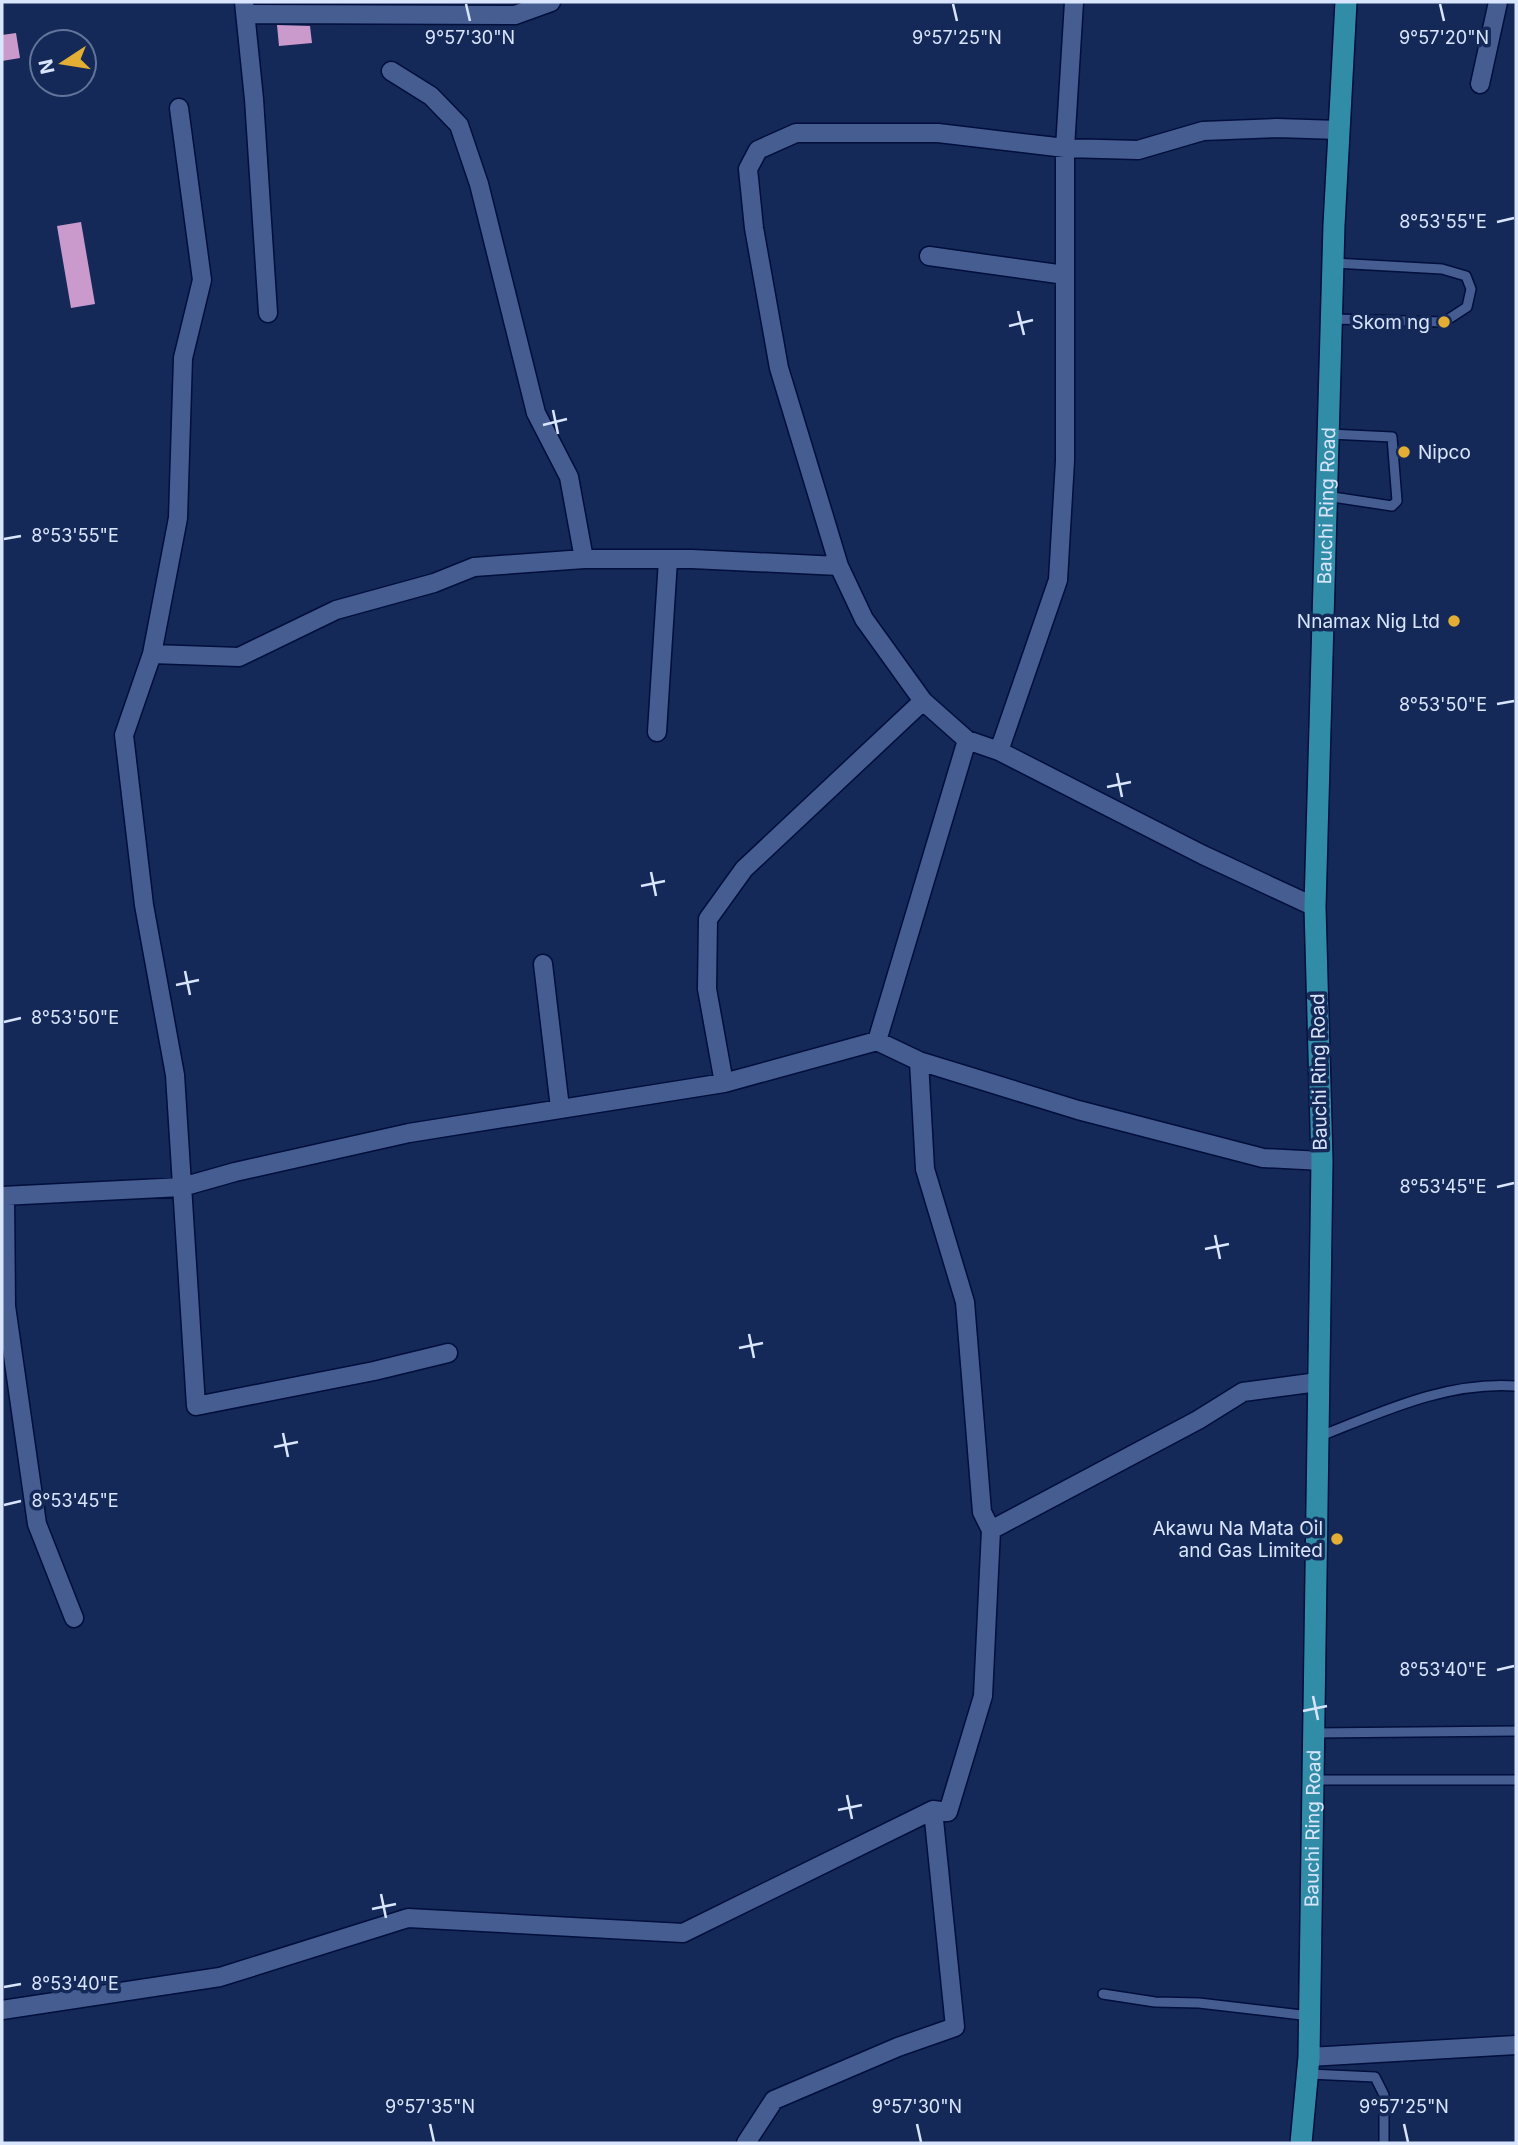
<svg xmlns="http://www.w3.org/2000/svg" width="1518" height="2145" font-family="Inter,sans-serif">
	<rect width="100%" height="100%" fill="#152958"/>
	<path fill="#ca9acd" d="M277 25 310 26 312 43 279 46Z
		M16 33 20 58 2 61V35Z
		M81 222 95 304 71 308 57 226Z"/>
	<g fill="none" stroke-linecap="round" stroke-linejoin="round">
		<defs>
			<path id="lane" d="M1333 319 1444 322 1467 307 1471 289 1466 276 1442 269 1334 263
				M1326 496 1392 506 1397 501 1392 437 1330 434
				M1318 1437C1382 1412 1446 1381 1516 1386
				M1315 1733 1516 1731
				M1314 1780H1516
				M1103 1994 1155 2002 1199 2003 1310 2016
				M1309 2074 1375 2077 1384 2095V2143"/>
			<path id="street" d="M244 2 254 99 268 313
				M246 14 515 15 551 2
				M391 71 431 96 459 125 479 184 536 413 569 477 584 559
				M1480 84 1498 2
				M179 108 202 280 183 358 178 518 152 654 124 735 144 905 175 1075 196 1406 374 1371 448 1353
				M929 256 1065 275
				M839 566 779 368 754 228 748 169 758 150 796 133H938L1065 148 1138 150 1203 131 1277 128 1339 130
				M152 654 239 657 336 610 434 583 474 567 584 559H692L839 566 864 619 923 701 967 740 999 751 1203 855 1315 907
				M657 732 668 560
				M999 751 1058 580 1065 461V148L1074 2
				M543 964 560 1108
				M877 1041 967 740
				M919 1061 925 1169 965 1302 982 1512 991 1530
				M724 1083 707 989 708 919 744 869 923 701
				M2 1196 182 1187 235 1172 409 1133 724 1083 877 1041 919 1061 1078 1110 1263 1158 1322 1161
				M5 1198 6 1306 37 1524 74 1618
				M2 2010 220 1977 408 1918 683 1933 933 1810 948 1812 983 1696 991 1530 1198 1420 1243 1392 1318 1382
				M1309 2057 1516 2045
				M746 2143 774 2100 898 2047 955 2027 933 1810"/>
			<g id="primary">
				<path id="s1" d="M1301 2143 1309 2057 1322 1161 1315 907 1334 225 1346 2"/>
			</g>
		</defs>
		<use href="#lane" stroke="#020e3b" stroke-width="12"/>
		<use href="#street" stroke="#020e3b" stroke-width="21"/>
		<use href="#primary" stroke="#020e3b" stroke-width="24"/>
		<use href="#lane" stroke="#455d91" stroke-width="9"/>
		<use href="#street" stroke="#455d91" stroke-width="18"/>
		<use href="#primary" stroke="#318ca8" stroke-width="21"/>
	</g>
	<path fill="none" stroke="#d9e5fd" stroke-width="2.5" d="M466 4 470 21M953 4 957 21M1440 4 1444 21M1497 222 1514 218M1018 311 1024 335M1009 326 1033 320M553 410 558 434M543 425 567 419M4 539 21 536M1497 704 1514 701M1117 773 1122 797M1107 787 1131 782M651 872 656 896M641 886 665 881M185 971 190 995M176 985 199 980M4 1022 21 1018M1497 1187 1514 1183M1215 1235 1220 1259M1205 1249 1229 1244M749 1334 754 1358M739 1348 763 1343M283 1433 288 1457M274 1447 298 1442M4 1505 21 1501M1497 1670 1514 1666M1313 1696 1318 1720M1303 1711 1327 1706M847 1795 852 1819M838 1810 862 1805M381 1894 386 1918M372 1909 396 1904M4 1987 21 1984M430 2124 434 2142M917 2124 921 2142M1404 2124 1408 2142"/>
	<g fill="#e2af34" stroke="#152958" stroke-width="2.5">
		<circle cx="1444" cy="322" r="7"/>
		<circle cx="1404" cy="452" r="7"/>
		<circle cx="1454" cy="621" r="7"/>
		<circle cx="1337" cy="1539" r="7"/>
	</g>
	<g text-anchor="middle" dominant-baseline="central" stroke-width="7" stroke-linejoin="round" paint-order="stroke">
		<g font-size="19" fill="#d9e5fd" stroke="#152958" text-anchor="end">
			<text x="1430" y="322">Skom ng</text>
			<text x="1418" y="452" text-anchor="start">Nipco</text>
			<text x="1440" y="621">Nnamax Nig Ltd</text>
			<text x="1323" y="1528">Akawu Na Mata Oil<tspan x="1323" dy="22">and Gas Limited</tspan></text>
		</g>
		<g font-size="19" fill="#d9e5fd" stroke="#152958">
			<text stroke="none"><textPath href="#s1" startOffset="1638">Bauchi Ring Road</textPath></text>
			<text transform="translate(1319 1072) rotate(-91)">Bauchi Ring Road</text>
			<text stroke="none"><textPath href="#s1" startOffset="315">Bauchi Ring Road</textPath></text>
		</g>
	</g>
	<g font-size="18" text-anchor="middle" fill="#d9e5fd" stroke="#152958" stroke-width="7" stroke-linejoin="round" paint-order="stroke">
		<text x="470" y="44">9°57'30"N</text>
		<text x="957" y="44">9°57'25"N</text>
		<text x="1444" y="44">9°57'20"N</text>
		<text x="1443" y="228">8°53'55"E</text>
		<text x="75" y="542">8°53'55"E</text>
		<text x="1443" y="711">8°53'50"E</text>
		<text x="75" y="1024">8°53'50"E</text>
		<text x="1443" y="1193">8°53'45"E</text>
		<text x="75" y="1507">8°53'45"E</text>
		<text x="1443" y="1676">8°53'40"E</text>
		<text x="75" y="1990">8°53'40"E</text>
		<text x="430" y="2113">9°57'35"N</text>
		<text x="917" y="2113">9°57'30"N</text>
		<text x="1404" y="2113">9°57'25"N</text>
	</g>
	<rect width="1518" height="2145" fill="none" stroke="#d9e5fd" stroke-width="7"/>
	<g transform="translate(63 63) rotate(258)"><circle r="33" fill="#152958" stroke="#63749a" stroke-width="2"/>
	<path d="M0-5L12 26L0 18L-12 26Z" fill="#e2af34"/>
	<text y="-10" font-size="19" font-weight="bold" text-anchor="middle" fill="#d9e5fd">N</text>
	</g>
</svg>
